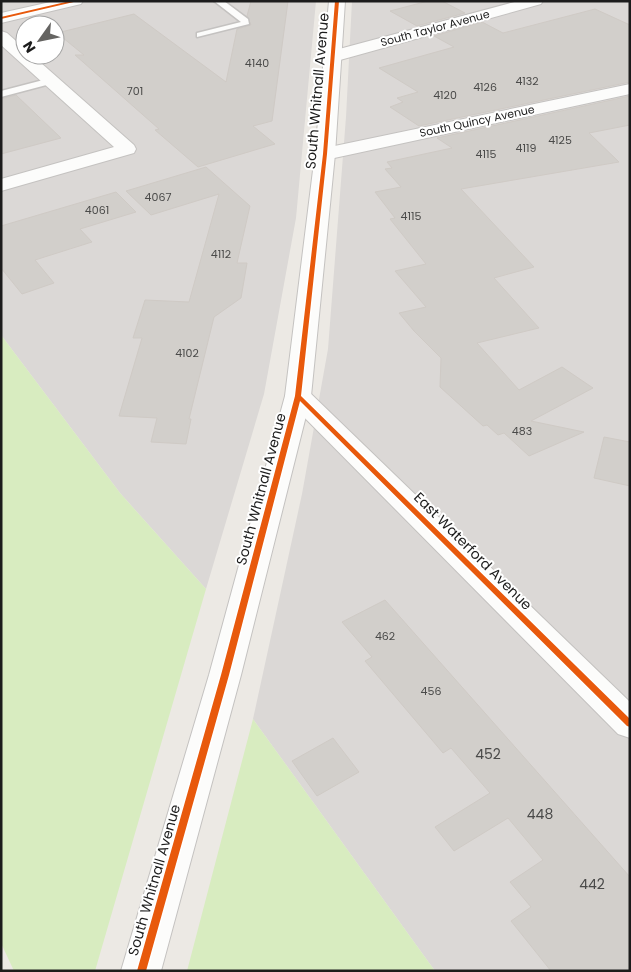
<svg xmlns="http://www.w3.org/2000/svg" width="631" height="972" font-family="Poppins,sans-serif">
	<rect width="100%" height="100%" fill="#ece9e4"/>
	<path fill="#dbd8d6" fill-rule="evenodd" d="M1 1H316L296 218 264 394 206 589 120 493 1 335ZM25 25H55V55H25Z
		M352 1H630V971H435L253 719 302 494 328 349 346 117Z"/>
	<path fill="#d8ecc0" d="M1 335 120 493 206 589 95 971H14L1 943Z
		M253 719 435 971H187Z"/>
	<path fill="#d2cfcb" stroke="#cfcac5" d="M251 1H288L272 121 253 126 275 144 198 167 155 130 159 129 75 55H84L57 33 134 14 226 82 237 29 251 25 247 16Z
		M428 1H442L465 13 417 26 390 11Z
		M595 9 630 25V82L419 126 390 107 403 102 397 98 418 92 379 68 454 47 434 36 482 22 503 33Z
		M16 95 61 138 1 154V99Z
		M630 96V125L589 133 619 162 461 189 534 267 494 278 539 328 477 343 519 390 562 367 593 388 531 421 584 432 529 456 504 433 498 435 487 425 483 426 440 387 441 358 414 331 399 313 426 307 395 271 426 264 390 219 395 218 375 192 401 187 385 169 392 168 387 162 452 148 437 138Z
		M206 167 250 206 237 263H247L241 298 214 317 189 419H191L186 444 151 442 157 418 119 416 142 338H133L145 300 189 302 219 194 151 215 126 191Z
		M116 192 136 212 80 229 92 242 35 260 54 283 22 294 1 268V226Z
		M604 437 630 442V486L594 478Z
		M385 600 630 877V971H551L511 921 531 907 510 882 543 860 508 818 454 851 435 827 490 793 451 748 443 753 365 661 372 657 342 622Z
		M333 738 359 772 317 796 292 761Z"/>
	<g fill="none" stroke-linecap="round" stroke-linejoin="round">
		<defs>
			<path id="service" d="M214 1H224L248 19 249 24 197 37V33L241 22Z
				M51 78 56 81 54 83 1 97V91Z"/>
			<path id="minor" d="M55 1H83L81 4 1 23V13Z
				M518 1H543L541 4 340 60H328L326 56 328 52Z
				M1 31 7 33 25 49V55H32L134 145 136 149 134 153 1 191V179L114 147 1 45Z
				M630 84V94L325 160 318 158 315 154 318 150 325 148Z
				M298 388 307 390 630 702V738L618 734 289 402 285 396 289 390Z"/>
			<path id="tertiary" d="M329 1H345L335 154 311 396 241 675 161 971H121L209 675 285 396 315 154Z"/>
		</defs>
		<use href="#service" stroke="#c4c2c0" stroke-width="3"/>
		<use href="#minor" stroke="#c4c2c0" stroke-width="2"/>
		<use href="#tertiary" stroke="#c4c2c0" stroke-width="2"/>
		<use href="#service" fill="#fcfcfb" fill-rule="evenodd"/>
		<use href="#minor" fill="#fcfcfb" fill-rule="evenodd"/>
		<use href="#tertiary" fill="#fcfcfb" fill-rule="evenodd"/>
		<defs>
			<path id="cycleway" d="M70 1H78L1 19V17Z
				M335 1H339L327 154 301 396 630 719V727L627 726 300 401 229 675 146 971H137L221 675 295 396 323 154Z"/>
		</defs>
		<use href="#cycleway" stroke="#fff" stroke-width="3"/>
		<use href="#cycleway" fill="#e8590c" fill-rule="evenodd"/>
	</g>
	<g text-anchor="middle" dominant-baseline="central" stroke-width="4" stroke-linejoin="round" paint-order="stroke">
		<g font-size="11" fill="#1c1c1c" stroke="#fff">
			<text transform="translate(435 28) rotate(-15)">South Taylor Avenue</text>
			<text transform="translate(477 121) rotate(-12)">South Quincy Avenue</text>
		</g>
		<g font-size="11" fill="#4a4a49">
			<text x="257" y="63">4140</text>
			<text x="527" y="81">4132</text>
			<text x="485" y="87">4126</text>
			<text x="135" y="91">701</text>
			<text x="445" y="95">4120</text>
			<text x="560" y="140">4125</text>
			<text x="526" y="148">4119</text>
			<text x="486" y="154">4115</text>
			<text x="158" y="197">4067</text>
			<text x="97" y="210">4061</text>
			<text x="411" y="216">4115</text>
			<text x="221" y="254">4112</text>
			<text x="187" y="353">4102</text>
			<text x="522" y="431">483</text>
			<text x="385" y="636">462</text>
			<text x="431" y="691">456</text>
		</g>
		<g font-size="14" fill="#1c1c1c" stroke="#fff">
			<text transform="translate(317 91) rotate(-85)">South Whitnall Avenue</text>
			<text transform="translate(261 489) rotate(-75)">South Whitnall Avenue</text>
			<text transform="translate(473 551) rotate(45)">East Waterford Avenue</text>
			<text transform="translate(154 880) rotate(-74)">South Whitnall Avenue</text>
		</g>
		<g font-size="14" fill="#4a4a49">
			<text x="488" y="754">452</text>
			<text x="540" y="814">448</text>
			<text x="592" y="884">442</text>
		</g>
	</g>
	<rect width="631" height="972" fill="none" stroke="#1c1c1c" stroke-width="5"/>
	<g transform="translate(40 40) rotate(237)"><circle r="24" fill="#ffffff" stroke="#a4a4a4"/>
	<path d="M0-4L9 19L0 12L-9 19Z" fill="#656462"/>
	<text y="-8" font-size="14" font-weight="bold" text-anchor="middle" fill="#1c1c1c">N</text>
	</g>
</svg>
